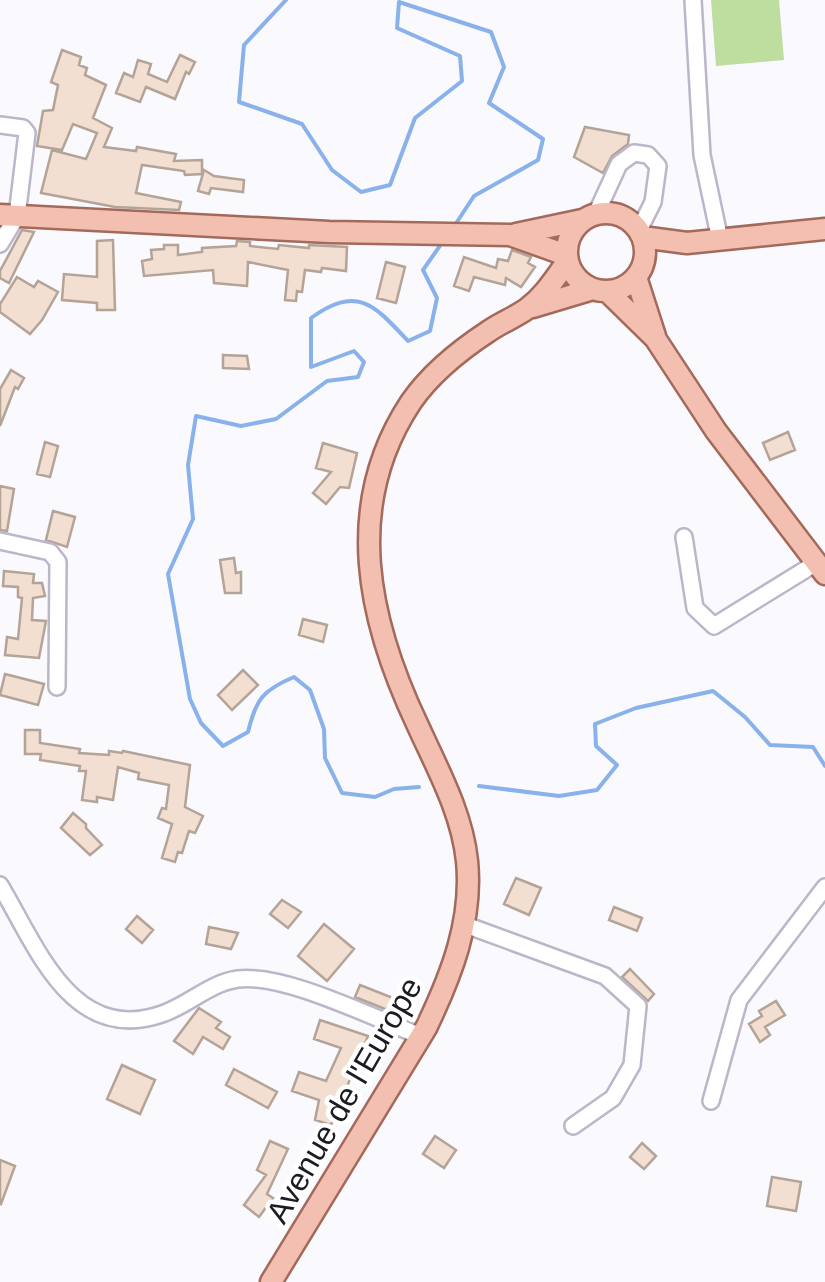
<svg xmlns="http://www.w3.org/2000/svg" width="825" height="1282" font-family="Helvetica,sans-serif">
	<rect width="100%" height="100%" fill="#faf9fd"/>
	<path fill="#bdde9f" d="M711 0H779L784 60 716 66Z"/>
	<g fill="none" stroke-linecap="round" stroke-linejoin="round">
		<path stroke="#89b1eb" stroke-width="4" d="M286 0 244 45 239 102 302 124 332 170 361 192 390 185 415 118 462 81 460 56 397 28 399 2 491 32 504 67 489 103 543 139 538 160 474 196 453 228
			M479 786 559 796 597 790 617 765 596 746 595 724 636 708 713 691 745 717 770 745 813 747 825 766
			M419 787 394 789 375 797 342 793 325 758 324 729 310 690 294 677C263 690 256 699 248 732L223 746 201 723 190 699 168 574 193 519 188 465 196 416 241 426 276 419 327 381 358 377 364 362 354 351 311 367V318C358 284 375 306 408 341L430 331 437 298 423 270 444 240"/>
	</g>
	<path fill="#f2dfd2" stroke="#b4a397" stroke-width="2.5" d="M62 50 81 57 79 65 87 68 85 75 106 85 93 118 112 128 104 147 136 151 137 147 176 154 174 161 202 160V174L185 175 184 171 142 165 136 193 181 202 179 210 115 207 41 193 52 150 86 159 97 133 73 124 62 150 37 146 43 111 53 110 58 85 51 82Z
		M180 55 195 62 189 74 186 72 175 99 146 87 140 102 116 93 124 73 133 77 138 60 151 64 148 74 167 82Z
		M585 127 629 135 628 144 612 156 603 173 574 157Z
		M204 170 214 176 244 180 243 192 211 188 209 194 198 191Z
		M22 230 34 232 9 283 0 278V271Z
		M113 240 115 310H97V303L62 300 64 274 97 277V241Z
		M237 241 250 242V246L278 249 279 245 309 248V245L347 247 346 271 322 268 321 272 305 270 302 292 297 291 296 301 285 300 288 270 248 262 247 286 214 283 213 270 144 276 142 261 152 259 151 250 164 249V245H178V255L202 252V248L236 246Z
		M512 250 531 257 528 263 535 267 521 287 506 278 505 285 474 277 469 291 454 286 464 257 496 268 498 259 508 261Z
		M386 262 405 267 396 303 377 298Z
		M17 277 34 287 38 281 58 292 42 320 30 334 0 312V304Z
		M223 355 247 356 249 369 223 368Z
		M11 370 24 378 18 389 15 387 0 426V389Z
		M788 432 795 450 770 460 763 443Z
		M45 442 58 446 50 477 37 474Z
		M323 443 357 453 349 488 340 487 326 504 313 493 331 472 316 468Z
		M0 486 14 489 7 531 0 530Z
		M53 511 75 517 67 547 46 540Z
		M234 558 236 573 241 572V593H225L220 560Z
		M4 571 34 574 33 583H42L45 596 33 598 32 620 46 621 39 658 5 655 7 637 18 639 22 598 18 597V587L3 586Z
		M303 619 327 625 323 642 299 635Z
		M243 670 258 685 232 710 218 695Z
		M5 674 44 684 38 705 0 695Z
		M25 730H40V743L80 749 79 753 109 755V751L122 753 123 751 190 765 185 807 203 816 195 833 189 831 182 853 178 852 175 862 162 858 172 824 158 818 162 808 166 809 169 785 138 779 139 773 118 767 113 800 97 797V802L82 800 86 771H79L80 766 40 760 41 754H25Z
		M73 813 86 824V828L102 845 90 855 61 828Z
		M516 878 541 888 529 915 504 904Z
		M282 900 301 912 288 928 270 914Z
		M614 907 642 918 637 931 609 920Z
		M137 916 153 930 142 943 126 929Z
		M324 924 354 949 327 981 298 956Z
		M209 927 238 933 231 949 206 944Z
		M630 969 654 994 648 1001 622 977Z
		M360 985 393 998 390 1011 355 997Z
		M776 1001 785 1015 765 1027 770 1035 760 1042 749 1024 762 1016 759 1011Z
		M199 1008 221 1022 216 1028 230 1037 223 1049 203 1037 193 1054 174 1041Z
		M320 1020 368 1036 331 1125 315 1120 319 1100 292 1091 299 1072 326 1081 341 1048 314 1039Z
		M122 1065 155 1080 140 1114 107 1099Z
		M234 1069 277 1092 268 1108 226 1085Z
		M435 1136 456 1150 444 1168 423 1154Z
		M270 1141 288 1149 267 1194 273 1198 259 1217 244 1205 266 1175 257 1170Z
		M642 1143 656 1156 644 1169 630 1157Z
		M0 1160 15 1166 1 1204 0 1203Z
		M772 1177 801 1182 796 1211 767 1206Z"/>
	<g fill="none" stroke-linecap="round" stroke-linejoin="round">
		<defs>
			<path id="minor" d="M693 0 702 155 720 240
				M0 125 23 128 27 133 17 216 0 244
				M596 214 619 164 634 153 648 155 658 166 653 202 639 230
				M684 537 695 608 714 626 816 563
				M0 541 50 552 58 562 57 687
				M0 885C37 947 72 1045 162 1014 189 1005 209 983 238 979 285 973 375 1019 421 1036
				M463 924 605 976 638 1006 632 1065 613 1098 573 1126
				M711 1101 739 1000 825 887"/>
			<path id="major" d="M567 252a39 39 0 1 1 78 0a39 39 0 1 1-78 0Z
				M0 215 329 232 510 235 566 255
				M516 234 582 220
				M642 237 687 243 825 229
				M636 277 655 336
				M607 291 655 338 716 431 825 574
				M533 307 593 289
				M271 1282 426 1028C451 976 473 921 467 861 462 813 438 770 418 726 368 621 342 506 411 402 431 373 460 350 489 331 502 322 516 317 528 308 545 295 555 278 567 262"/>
		</defs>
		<use href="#minor" stroke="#bbb6c9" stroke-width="20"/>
		<use href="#major" stroke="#a36a5c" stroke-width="25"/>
		<use href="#minor" stroke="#fff" stroke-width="15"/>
		<use href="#major" stroke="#f3bfb0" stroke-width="20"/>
	</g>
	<g text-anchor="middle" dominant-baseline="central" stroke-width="9" stroke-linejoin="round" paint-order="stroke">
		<g font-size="32" fill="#1d1b22" stroke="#fff">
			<text transform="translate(344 1100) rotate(-60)">Avenue de l'Europe</text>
		</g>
	</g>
</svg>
